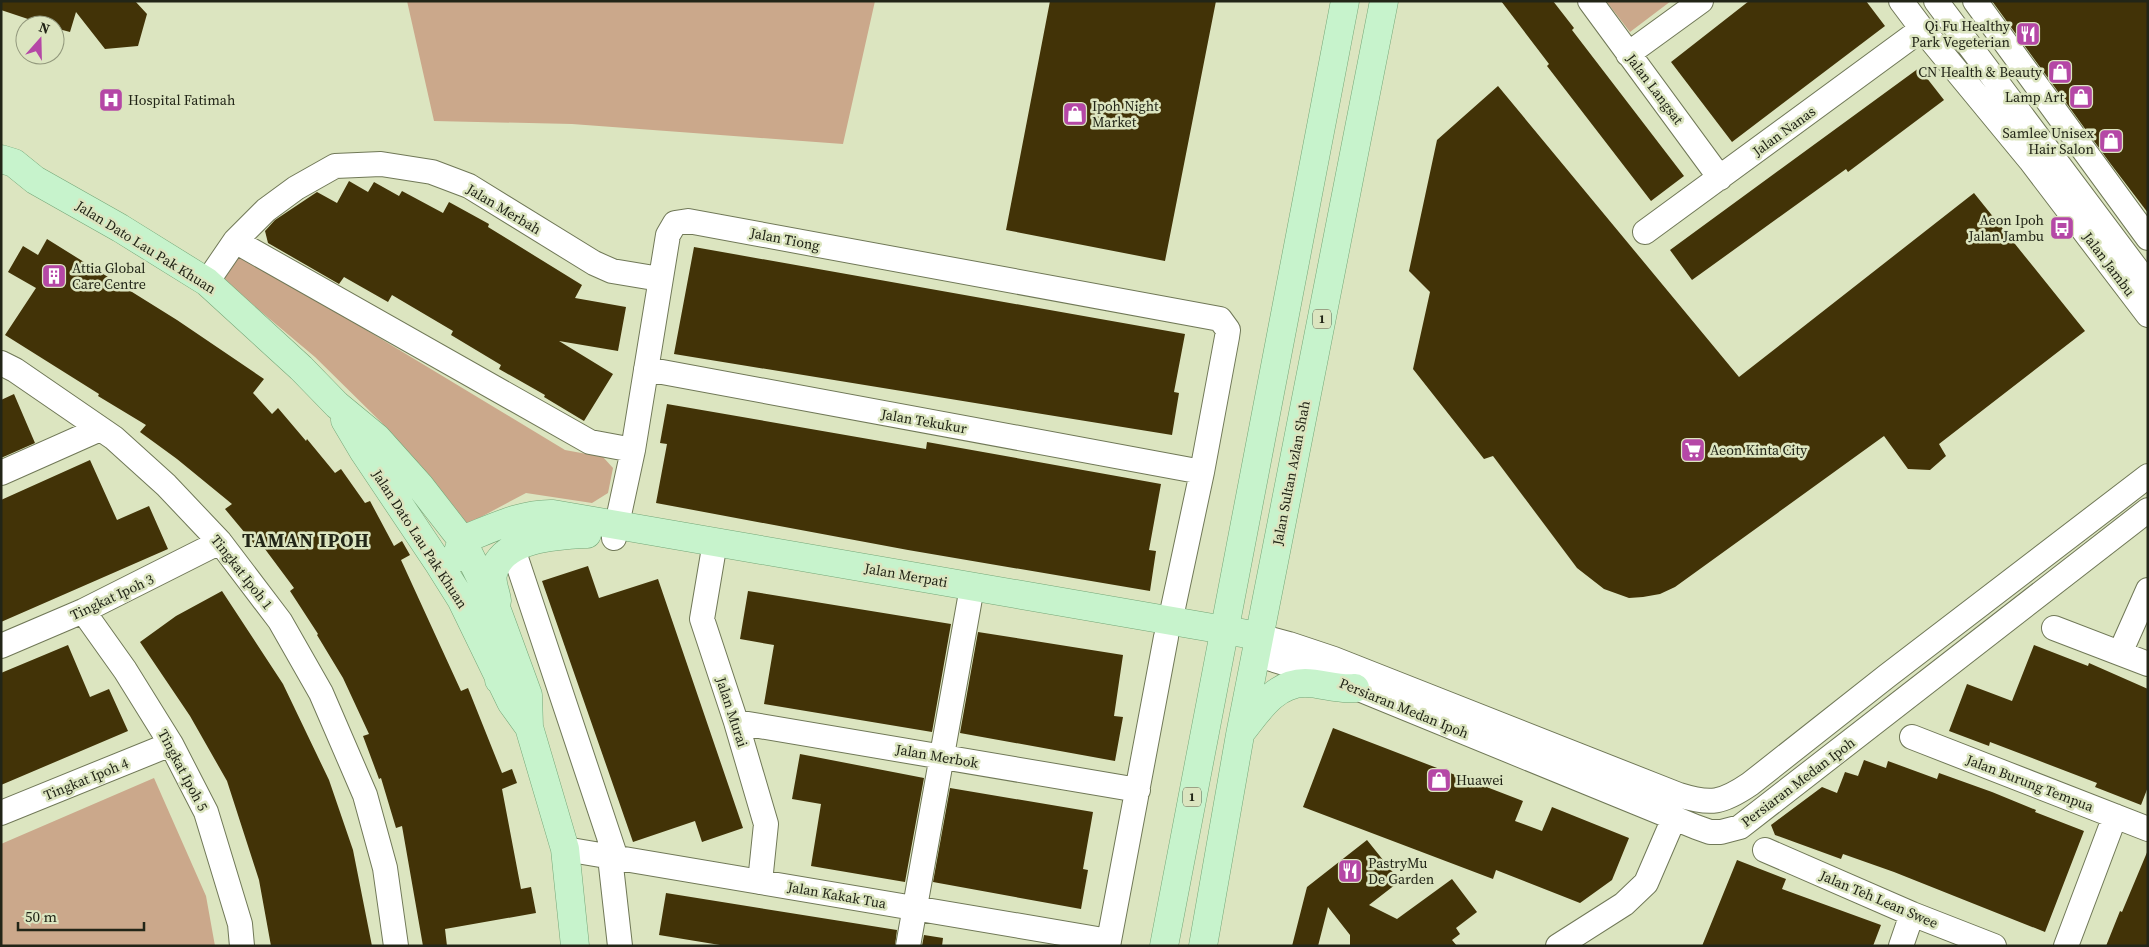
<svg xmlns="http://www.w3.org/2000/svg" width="2149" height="947" font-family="'Source Serif 4',serif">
	<rect width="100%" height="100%" fill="#dce5c0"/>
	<path fill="#cba88b" d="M407 1H875L843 144 572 124 434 121Z
		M1606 1H1671L1630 32Z
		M237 252 565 450 603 457 613 468 608 493 592 503 526 493 464 526 381 422 315 357 221 278Z
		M154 778 206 896 215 946H1V844Z"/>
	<path fill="#423307" d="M1 1H135L147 14 138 46 105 49 76 12 70 32 55 28V25H46L1 10Z
		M1050 1H1216L1165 261 1006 230Z
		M1501 1H1553L1574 28 1572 30 1684 176 1651 201 1547 66 1549 64Z
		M1749 1H1866L1885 26 1732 142 1671 62Z
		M1992 1H2148V213L2110 163Z
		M1919 68 1944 100 1848 172 1846 169 1692 280 1670 250Z
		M1498 86 1739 377 1974 193 2085 331 1939 444 1946 456 1930 470 1908 469 1884 436 1675 587 1660 594 1643 597 1629 598 1604 589 1577 568 1493 456 1484 459 1413 369 1430 292 1409 271 1437 140Z
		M349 181 368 192 374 182 399 196 402 191 443 213 449 202 489 224 488 227 582 285 575 298 626 307 618 351 559 341 613 374 584 421 544 397 545 395 499 369 501 365 451 335 453 331 392 295 388 302 344 277 339 284 268 243 265 231 275 220 317 192 337 203Z
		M47 239 177 320 264 379 253 393 272 414 278 408 306 441 307 439 335 473 341 469 365 503 370 501 394 546 402 541 410 555 401 560 461 691 468 688 502 773 512 769 517 783 502 789 521 889 531 887 536 913 445 929 447 946H423L402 826 396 828 381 778 379 779 363 736 369 734 343 678 317 635 318 634 290 591 294 588 259 541 255 545 225 509 232 504 177 459 140 432 146 425 98 396 99 394 5 335 36 288 8 272 23 246 38 255Z
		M694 247 1185 334 1174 392 1179 393 1172 435 674 354Z
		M14 394 35 443 1 458V400Z
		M667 404 926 449 927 442 1161 484 1149 550 1156 551 1150 591 908 550 656 503 667 444 660 443Z
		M90 460 117 520 149 506 168 549 1 622V500Z
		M588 566 599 598 658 579 743 828 702 842 695 821 633 842 542 581Z
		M222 591 283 684 329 780 353 850 372 946H271L259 880 227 781 190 716 140 642 176 616Z
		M748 591 951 624 932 732 764 704 774 645 740 639Z
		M978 632 1123 655 1114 716 1123 717 1115 761 960 733Z
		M68 645 90 697 109 689 128 731 1 785V673Z
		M2034 645 2088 666 2089 663 2148 689V787L2141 805 2095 787 2097 783 1990 742 1989 746 1949 731 1967 684 2012 701Z
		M1333 728 1523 801 1515 821 1542 831 1552 807 1629 838 1612 880 1580 903 1496 870 1493 879 1303 807Z
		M800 754 924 778 905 882 811 866 821 804 792 799Z
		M1864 760 1886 768 1888 761 1937 779 1939 773 1992 792 2036 810 2035 812 2084 831 2045 932 1894 872 1843 854 1841 859 1775 835 1771 825 1822 787 1837 793 1845 772 1858 776Z
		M950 788 1093 812 1083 869 1088 870 1081 909 933 882Z
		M1367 840 1400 881 1369 905 1397 919 1452 879 1477 912 1456 928 1460 934 1452 940 1457 946H1350V935L1328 907 1318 946H1292L1307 887Z
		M2148 850V946H2106L2120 911 2122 912Z
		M1737 860 1786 879 1782 889 1881 925 1873 946H1702Z
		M666 893 897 930 895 946H726L659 935Z
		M924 935 943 938 942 946H922Z"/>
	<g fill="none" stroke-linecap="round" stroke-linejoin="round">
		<defs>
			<path id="minor" d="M1590 1 1720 178
				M1901 1 1922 29 2030 160 2148 315
				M1936 1 2148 284
				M1975 1 2148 238
				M1628 54 1701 1
				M1645 232 1922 29
				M235 241 590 442 633 450
				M207 282 235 241 266 210 296 188 335 166 381 164 432 172 469 186 594 263 612 271 660 279
				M1 363 15 370 114 438 166 485 220 542 280 621 321 693 365 795 385 868 396 946
				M646 369 1202 472
				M1 473 100 429
				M614 538 633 450 668 235 675 223 688 221 1220 319 1228 330 1227 337 1202 472 1170 622
				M715 542 702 619 736 722 766 824 760 882
				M513 549 616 858
				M83 611 125 670 171 744 206 812 240 924 242 946
				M2054 628 2148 664
				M1259 636 1289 644 1334 659 1679 795C1711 805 1722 803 1750 784L1887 676 2148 476
				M1 646 83 611 220 542
				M2120 653 2148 590
				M1255 654 1327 676 1696 827 1710 832H1721L1740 827 2148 510
				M736 722 1138 790
				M1912 737 2148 829
				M1 813 171 744
				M565 849 1109 941
				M1765 850 1912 914 1994 946
				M610 857 620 946
				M908 946 972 587
				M1108 946 1166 637
				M1558 946 1624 904 1646 883 1674 818
				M1901 946 1912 914
				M2066 946 2115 816"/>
			<path id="major" d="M1 159 14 163 35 180 120 228 207 282 301 368 337 405 377 438 420 486 462 540 498 613 528 695 529 727 565 849 575 946
				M345 420 364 452 439 564 461 599 511 702 529 727
				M456 558 462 540C491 529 521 513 553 514L1259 636
				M497 601C496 592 491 583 493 574 501 538 558 535 587 534
				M490 630 497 653 499 680
				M1242 731C1258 711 1275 683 1305 683 1322 683 1338 690 1355 688
				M1164 946 1345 1
				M1203 946 1240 735 1384 1"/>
		</defs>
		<use href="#minor" stroke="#707857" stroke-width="26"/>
		<use href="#major" stroke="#75a677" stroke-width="29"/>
		<use href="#minor" stroke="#fff" stroke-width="24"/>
		<use href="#major" stroke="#c7f3cc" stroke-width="28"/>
	</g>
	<defs>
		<symbol id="restaurant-square" viewBox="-11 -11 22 22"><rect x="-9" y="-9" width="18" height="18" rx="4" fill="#b547a6" stroke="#dce5c0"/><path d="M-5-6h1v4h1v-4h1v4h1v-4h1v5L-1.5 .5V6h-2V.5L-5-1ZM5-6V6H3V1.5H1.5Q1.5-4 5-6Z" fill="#fff"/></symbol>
		<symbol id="shop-square" viewBox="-11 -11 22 22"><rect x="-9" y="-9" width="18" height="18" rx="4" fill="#b547a6" stroke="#dce5c0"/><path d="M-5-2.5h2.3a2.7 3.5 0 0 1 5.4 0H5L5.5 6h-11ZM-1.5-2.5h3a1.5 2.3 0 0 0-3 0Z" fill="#fff"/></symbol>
		<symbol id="hospital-square" viewBox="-11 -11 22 22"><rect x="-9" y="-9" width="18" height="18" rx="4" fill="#b547a6" stroke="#dce5c0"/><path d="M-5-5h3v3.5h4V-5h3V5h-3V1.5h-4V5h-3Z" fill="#fff"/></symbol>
		<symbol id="bus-square" viewBox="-11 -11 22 22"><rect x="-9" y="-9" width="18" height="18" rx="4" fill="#b547a6" stroke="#dce5c0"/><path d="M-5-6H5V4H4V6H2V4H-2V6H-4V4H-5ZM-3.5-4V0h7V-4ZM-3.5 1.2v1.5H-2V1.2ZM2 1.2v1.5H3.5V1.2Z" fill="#fff"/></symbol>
		<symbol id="building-square" viewBox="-11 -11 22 22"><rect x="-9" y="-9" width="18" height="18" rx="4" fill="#b547a6" stroke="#dce5c0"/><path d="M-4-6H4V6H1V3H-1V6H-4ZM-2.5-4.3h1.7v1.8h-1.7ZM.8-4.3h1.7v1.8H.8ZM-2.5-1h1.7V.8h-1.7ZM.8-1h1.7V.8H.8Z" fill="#fff"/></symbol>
		<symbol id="supermarket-square" viewBox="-11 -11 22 22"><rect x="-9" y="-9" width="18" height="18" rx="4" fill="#b547a6" stroke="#dce5c0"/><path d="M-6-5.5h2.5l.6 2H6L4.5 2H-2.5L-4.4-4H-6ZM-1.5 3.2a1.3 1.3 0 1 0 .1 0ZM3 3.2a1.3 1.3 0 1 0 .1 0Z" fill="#fff"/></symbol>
	</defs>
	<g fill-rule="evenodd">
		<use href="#restaurant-square" x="2014" y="20" width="28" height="28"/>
		<use href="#shop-square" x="2046" y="58" width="28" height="28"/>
		<use href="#shop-square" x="2067" y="83" width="28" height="28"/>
		<use href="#hospital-square" x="97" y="86" width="28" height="28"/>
		<use href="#shop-square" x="1061" y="100" width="28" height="28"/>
		<use href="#shop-square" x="2097" y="127" width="28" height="28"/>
		<use href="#bus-square" x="2048" y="214" width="28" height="28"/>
		<use href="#building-square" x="40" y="262" width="28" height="28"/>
		<use href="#supermarket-square" x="1679" y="436" width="28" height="28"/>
		<use href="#shop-square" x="1425" y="766" width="28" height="28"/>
		<use href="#restaurant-square" x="1336" y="857" width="28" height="28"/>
	</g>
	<g text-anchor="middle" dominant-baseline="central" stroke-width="5" stroke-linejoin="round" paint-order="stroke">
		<g fill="#dce5c0" stroke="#5a5f4a" stroke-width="1">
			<rect x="1313" y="309.5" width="18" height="19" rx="4"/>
			<rect x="1183" y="787.5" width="18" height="19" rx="4"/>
		</g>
		<g font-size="12" font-weight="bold" fill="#222517">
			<text x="1322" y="319">1</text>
			<text x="1192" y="797">1</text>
		</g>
		<g font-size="14" fill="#222517" stroke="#dce5c0" text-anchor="start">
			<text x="2010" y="26" text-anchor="end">Qi Fu Healthy<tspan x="2010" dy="16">Park Vegeterian</tspan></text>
			<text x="2042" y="72" text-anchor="end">CN Health &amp; Beauty</text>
			<text x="2064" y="97" text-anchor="end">Lamp Art</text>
			<text x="128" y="100">Hospital Fatimah</text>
			<text x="1092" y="106">Ipoh Night<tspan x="1092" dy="16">Market</tspan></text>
			<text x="2094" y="133" text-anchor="end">Samlee Unisex<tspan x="2094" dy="16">Hair Salon</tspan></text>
			<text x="2044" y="220" text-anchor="end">Aeon Ipoh<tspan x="2044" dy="16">Jalan Jambu</tspan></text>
			<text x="72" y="268">Attia Global<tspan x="72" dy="16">Care Centre</tspan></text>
			<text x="1710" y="450">Aeon Kinta City</text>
			<text x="1456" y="780">Huawei</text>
			<text x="1368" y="863">PastryMu<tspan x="1368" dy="16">De Garden</tspan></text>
		</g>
		<g font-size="14" fill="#222517" stroke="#dce5c0">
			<text transform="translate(1655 89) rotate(53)">Jalan Langsat</text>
			<text transform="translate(1784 131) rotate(-36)">Jalan Nanas</text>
			<text transform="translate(504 209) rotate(31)">Jalan Merbah</text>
			<text transform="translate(785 239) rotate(11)">Jalan Tiong</text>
			<text transform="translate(146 247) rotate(32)">Jalan Dato Lau Pak Khuan</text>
			<text transform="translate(2109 264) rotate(53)">Jalan Jambu</text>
			<text transform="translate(924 421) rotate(10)">Jalan Tekukur</text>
			<text transform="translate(1291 473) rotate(-79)">Jalan Sultan Azlan Shah</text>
			<text transform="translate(420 539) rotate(57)">Jalan Dato Lau Pak Khuan</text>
			<text transform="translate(242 572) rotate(52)">Tingkat Ipoh 1</text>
			<text transform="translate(906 575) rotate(10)">Jalan Merpati</text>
			<text transform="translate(112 597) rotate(-25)">Tingkat Ipoh 3</text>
			<text transform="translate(1404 708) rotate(22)">Persiaran Medan Ipoh</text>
			<text transform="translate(732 712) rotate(72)">Jalan Murai</text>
			<text transform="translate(937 756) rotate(10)">Jalan Merbok</text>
			<text transform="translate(183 770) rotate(62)">Tingkat Ipoh 5</text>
			<text transform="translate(86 779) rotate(-22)">Tingkat Ipoh 4</text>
			<text transform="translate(1798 782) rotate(-37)">Persiaran Medan Ipoh</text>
			<text transform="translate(2030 783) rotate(21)">Jalan Burung Tempua</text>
			<text transform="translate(837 895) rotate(10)">Jalan Kakak Tua</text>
			<text transform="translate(1879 899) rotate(23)">Jalan Teh Lean Swee</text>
		</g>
		<g font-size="19" font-weight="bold" letter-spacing="1" fill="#222517" stroke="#dce5c0">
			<text x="306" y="540">TAMAN IPOH</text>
		</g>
	</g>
	<rect width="2149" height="947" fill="none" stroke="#222517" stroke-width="5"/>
	<g transform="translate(40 40) rotate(20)"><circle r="24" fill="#dce5c0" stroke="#92987c"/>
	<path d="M0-4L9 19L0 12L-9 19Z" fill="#b547a6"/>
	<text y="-8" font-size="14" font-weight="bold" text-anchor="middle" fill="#222517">N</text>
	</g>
	<path d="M18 922v8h126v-8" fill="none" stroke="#222517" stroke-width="2.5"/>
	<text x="25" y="922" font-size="15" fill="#222517" stroke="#dce5c0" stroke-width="4" paint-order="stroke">50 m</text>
</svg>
